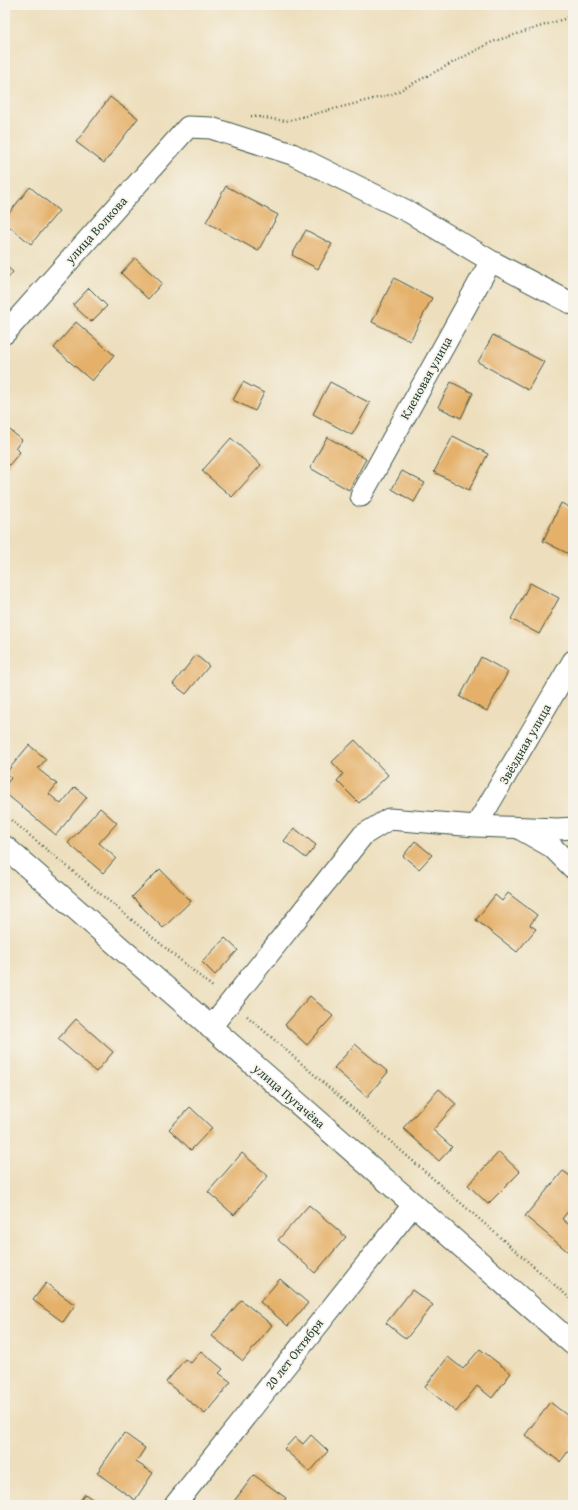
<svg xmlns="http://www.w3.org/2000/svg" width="578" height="1510" font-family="'Gentium Book Plus',serif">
	<rect width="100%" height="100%" fill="#f7f3e8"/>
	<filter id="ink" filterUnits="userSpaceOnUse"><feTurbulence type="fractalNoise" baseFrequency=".025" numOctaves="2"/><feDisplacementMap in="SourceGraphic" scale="8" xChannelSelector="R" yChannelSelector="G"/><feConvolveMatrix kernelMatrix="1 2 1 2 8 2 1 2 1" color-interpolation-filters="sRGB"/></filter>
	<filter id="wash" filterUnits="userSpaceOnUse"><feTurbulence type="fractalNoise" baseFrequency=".012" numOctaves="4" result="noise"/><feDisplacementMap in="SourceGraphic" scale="16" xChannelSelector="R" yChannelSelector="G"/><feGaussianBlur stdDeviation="0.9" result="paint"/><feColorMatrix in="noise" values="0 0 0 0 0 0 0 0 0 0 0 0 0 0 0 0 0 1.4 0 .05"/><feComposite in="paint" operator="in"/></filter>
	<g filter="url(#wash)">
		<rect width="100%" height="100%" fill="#eddfbd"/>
		<g id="blocks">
			<path fill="#e5b16b" d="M110 97 138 118 104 163 76 142Z
				M226 186 278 215 258 251 206 222Z
				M30 187 59 211 31 244 5 223V218Z
				M306 230 332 244 318 269 292 255Z
				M135 258 162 283 148 299 121 273Z
				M5 265 13 272 5 282Z
				M394 278 432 298 410 341 372 322Z
				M89 288 107 306 91 322 73 305Z
				M76 322 114 355 92 381 54 348Z
				M493 335 544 362 528 390 478 362Z
				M243 382 264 393 255 411 233 400Z
				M330 382 370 403 352 435 313 414Z
				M451 382 473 393 461 418 438 407Z
				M5 426 22 440 15 448 20 452 5 470Z
				M453 436 488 454 469 490 434 472Z
				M327 437 366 459 349 490 310 468Z
				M231 438 261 465 232 497 202 471Z
				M402 471 425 483 414 502 392 489Z
				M561 503 573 509V556L543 541Z
				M530 583 559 598 539 634 511 619Z
				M196 655 209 666 186 694 173 684Z
				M481 657 508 672 487 711 460 697Z
				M355 740 388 775 359 803 337 781 343 774 332 762Z
				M29 745 46 759 38 769 57 784 49 794 61 804 75 787 87 797 56 835 5 793V785L11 778 6 773Z
				M100 808 117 823 99 843 116 858 103 873 68 843Z
				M294 828 316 845 306 858 284 841Z
				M415 841 432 855 419 869 403 856Z
				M160 869 191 901 163 928 132 897Z
				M508 893 537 915 530 925 536 929 517 952 476 920 495 895 502 901Z
				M225 938 238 950 215 975 202 962Z
				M310 996 333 1016 307 1045 285 1025Z
				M76 1019 113 1052 96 1072 58 1039Z
				M355 1044 388 1072 367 1097 334 1068Z
				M439 1089 456 1104 433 1130 452 1147 439 1161 403 1128Z
				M190 1107 212 1128 191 1150 169 1129Z
				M499 1152 520 1172 488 1204 468 1185Z
				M242 1153 268 1176 234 1215 208 1192Z
				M563 1171 573 1178V1205L562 1219 573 1228V1245L567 1251 525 1216Z
				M309 1205 346 1237 315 1273 278 1240Z
				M280 1279 308 1303 288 1326 260 1302Z
				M46 1283 75 1305 63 1322 33 1300Z
				M412 1290 433 1305 406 1339 386 1323Z
				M241 1300 272 1325 243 1361 212 1336Z
				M480 1349 511 1373 492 1398 477 1386 456 1412 425 1387 448 1357 463 1369Z
				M201 1351 223 1369 219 1373 231 1382 205 1414 166 1382 185 1359 191 1363Z
				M550 1402 573 1420V1445L560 1462 525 1435Z
				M124 1433 145 1448 136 1462 153 1473 135 1500 97 1473Z
				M311 1435 328 1451 310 1472 284 1449 295 1437 303 1444Z
				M254 1475 286 1498 282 1505H231Z
				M85 1494 101 1505H77Z"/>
		</g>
	</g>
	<g filter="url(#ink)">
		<use href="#blocks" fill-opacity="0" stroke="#3e5549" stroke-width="1"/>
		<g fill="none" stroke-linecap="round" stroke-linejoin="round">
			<defs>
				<path id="street" d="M5 333 188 127 211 128 292 154 409 212 491 261 573 304
					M361 496 491 261
					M476 826 573 661
					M522 830 552 847 573 868
					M210 1028 363 835 389 819 476 826 558 829 573 828
					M175 1505 414 1204"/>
				<path id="secondary" d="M5 847C194 1013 384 1177 573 1344"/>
			</defs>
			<use href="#street" stroke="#3e5549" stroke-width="23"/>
			<use href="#secondary" stroke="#3e5549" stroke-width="24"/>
			<path stroke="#3e5549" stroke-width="2.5" stroke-dasharray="1 3" stroke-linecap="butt" d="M251 116 286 121 393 94 492 42 573 16
				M5 815 214 988
				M247 1016 573 1301"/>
			<use href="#street" stroke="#fff" stroke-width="21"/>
			<use href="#secondary" stroke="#fff" stroke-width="22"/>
		</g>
	</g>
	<g text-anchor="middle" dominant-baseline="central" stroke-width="3.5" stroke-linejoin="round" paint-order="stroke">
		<g font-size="13" fill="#1f3d34" stroke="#f7f3e8">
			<text transform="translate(96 230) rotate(-48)">улица Волкова</text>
			<text transform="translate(426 378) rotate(-61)">Кленовая улица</text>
			<text transform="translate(525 744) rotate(-60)">Звёздная улица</text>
			<text transform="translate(289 1096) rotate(41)">улица Пугачёва</text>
			<text transform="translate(294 1354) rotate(-52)">20 лет Октября</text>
		</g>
	</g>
	<rect width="578" height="1510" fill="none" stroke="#f7f3e8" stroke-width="20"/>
</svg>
